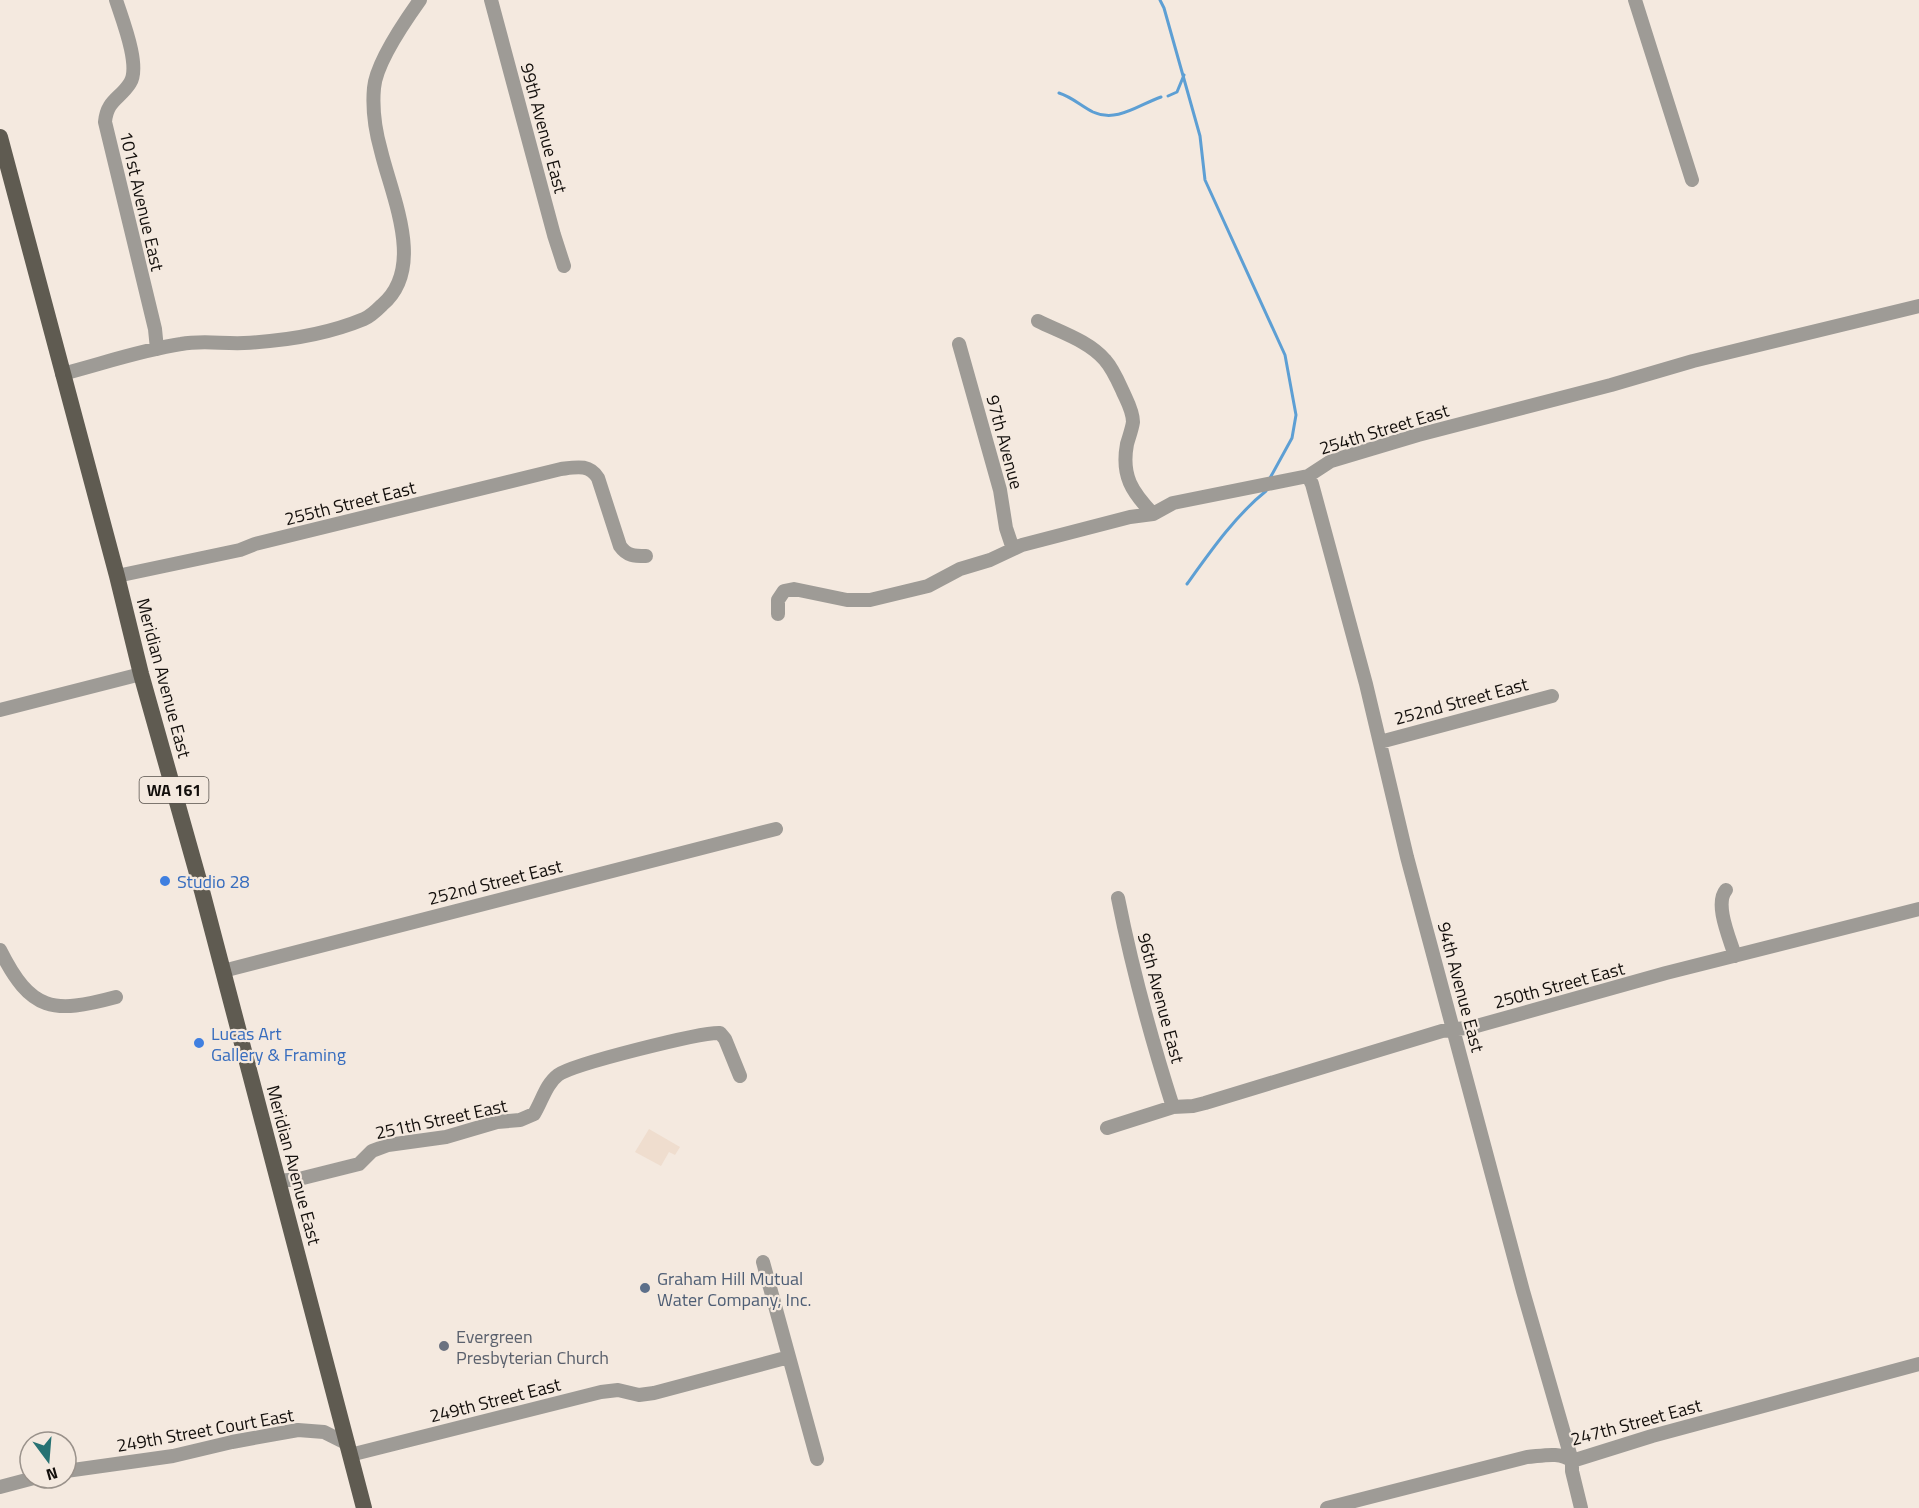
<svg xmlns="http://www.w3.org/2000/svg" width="1919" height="1508" font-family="'Titillium Web',sans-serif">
	<rect width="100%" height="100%" fill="#f4e9df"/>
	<path fill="#efddce" d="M649 1129 680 1147 675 1155 669 1152 661 1166 635 1152Z"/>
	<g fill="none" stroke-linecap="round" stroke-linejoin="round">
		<path stroke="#5d9fd4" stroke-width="3" d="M1160 0 1164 8 1200 136 1205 180 1285 355 1296 415 1292 438 1270 478
			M1059 93C1072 97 1081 106 1093 112 1117 123 1138 105 1161 97
			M1168 96 1177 92 1184 75
			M1187 584C1210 552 1235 516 1266 491"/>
		<path stroke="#9e9b96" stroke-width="14" d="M116 0C122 19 141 66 130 83 120 99 107 100 105 122L155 329 157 349
			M491 0 554 235 564 266
			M1635 0 1692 180
			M1038 321C1060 332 1089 341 1105 360 1113 369 1118 381 1123 392 1127 401 1133 411 1133 422 1132 429 1129 437 1127 444 1121 476 1132 492 1153 514
			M959 344 1000 490 1006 528 1013 549
			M62 374C101 364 141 350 181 344 202 340 223 344 244 343 284 341 328 334 364 319 371 316 377 310 382 305 426 268 392 197 381 151 375 130 372 110 374 88 376 64 405 21 420 0
			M1308 476 1312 484 1366 684 1407 857 1523 1291 1572 1461V1471L1581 1508
			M117 576 240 550 255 544 561 469C577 467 589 464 598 478L620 546C627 556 634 556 646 556
			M778 614V600L784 591 794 589 847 600H870L928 586 960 569 990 560 1022 545 1130 517 1153 514 1173 503 1308 476 1331 461 1418 435 1611 385 1693 361 1919 306
			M0 710 141 674
			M1380 742 1552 696
			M1726 890C1714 904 1730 939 1735 956
			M1118 898C1132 968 1151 1038 1173 1107
			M0 950C31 1012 53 1014 116 997
			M223 971 776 829
			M1107 1128 1173 1107 1193 1106 1205 1103 1442 1031 1473 1027 1666 973 1919 909
			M278 1181 299 1179 359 1164 372 1151 388 1145 446 1137 497 1122 520 1120 534 1114C542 1101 546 1084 558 1075 573 1064 701 1032 720 1033L725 1039 740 1076
			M763 1262 817 1459
			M350 1455 601 1392 618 1390 639 1395 654 1393 789 1357
			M66 1471 173 1456 232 1442 298 1430 324 1432 348 1444
			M0 1487 34 1478
			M1327 1508 1527 1457C1542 1456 1560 1451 1572 1461L1652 1436 1919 1364"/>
		<path stroke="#5f5b51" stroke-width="16" d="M0 137 117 576 141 674 202 891 364 1508"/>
	</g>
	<g fill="#3f7fe0" stroke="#f4e9df" stroke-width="2">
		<circle cx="165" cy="881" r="6"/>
		<circle cx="199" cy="1043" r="6"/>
	</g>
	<circle fill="#5c6f8a" stroke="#f4e9df" stroke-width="2" cx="645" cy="1288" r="6"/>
	<circle fill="#6b7280" stroke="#f4e9df" stroke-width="2" cx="444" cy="1346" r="6"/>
	<g text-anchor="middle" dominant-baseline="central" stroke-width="4.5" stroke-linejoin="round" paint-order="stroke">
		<rect fill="#f4e9df" stroke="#56504b" stroke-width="1.5" x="139.5" y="777" width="69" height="26" rx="4.5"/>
		<g font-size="16" font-weight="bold" fill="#130f0c">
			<text x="174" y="790">WA 161</text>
		</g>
		<g font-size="18" fill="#130f0c" stroke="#f4e9df">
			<text transform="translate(544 128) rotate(75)">99th Avenue East</text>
			<text transform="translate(142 201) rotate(77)">101st Avenue East</text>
			<text transform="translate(1384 429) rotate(-17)">254th Street East</text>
			<text transform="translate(1005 442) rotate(75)">97th Avenue</text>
			<text transform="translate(350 503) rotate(-14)">255th Street East</text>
			<text transform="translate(164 678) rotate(75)">Meridian Avenue East</text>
			<text transform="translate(1461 701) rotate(-15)">252nd Street East</text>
			<text transform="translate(495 882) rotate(-14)">252nd Street East</text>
			<text transform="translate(1559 985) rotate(-15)">250th Street East</text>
			<text transform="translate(1461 987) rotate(75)">94th Avenue East</text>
			<text transform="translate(1161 998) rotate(75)">96th Avenue East</text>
			<text transform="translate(441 1119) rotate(-12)">251th Street East</text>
			<text transform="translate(294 1165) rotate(75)">Meridian Avenue East</text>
			<text transform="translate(495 1400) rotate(-14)">249th Street East</text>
			<text transform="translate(1636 1422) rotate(-15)">247th Street East</text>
			<text transform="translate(205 1430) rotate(-10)">249th Street Court East</text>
		</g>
		<g font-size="18" fill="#366cbe" stroke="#f4e9df" text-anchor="start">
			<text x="177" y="881">Studio 28</text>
			<text x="211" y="1033">Lucas Art<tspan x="211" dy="21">Gallery &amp; Framing</tspan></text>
		</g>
		<g font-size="18" fill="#4e5e75" stroke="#f4e9df" text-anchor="start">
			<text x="657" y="1278">Graham Hill Mutual<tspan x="657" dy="21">Water Company, Inc.</tspan></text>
		</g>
		<g font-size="18" fill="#5b616d" stroke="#f4e9df" text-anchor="start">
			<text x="456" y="1336">Evergreen<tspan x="456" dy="21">Presbyterian Church</tspan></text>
		</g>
	</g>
	<g transform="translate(48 1460) rotate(164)"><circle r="28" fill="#f4e9df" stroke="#9a928b" stroke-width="1.5"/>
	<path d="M0-4.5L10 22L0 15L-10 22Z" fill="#277273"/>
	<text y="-9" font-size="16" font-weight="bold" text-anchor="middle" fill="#130f0c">N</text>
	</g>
</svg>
